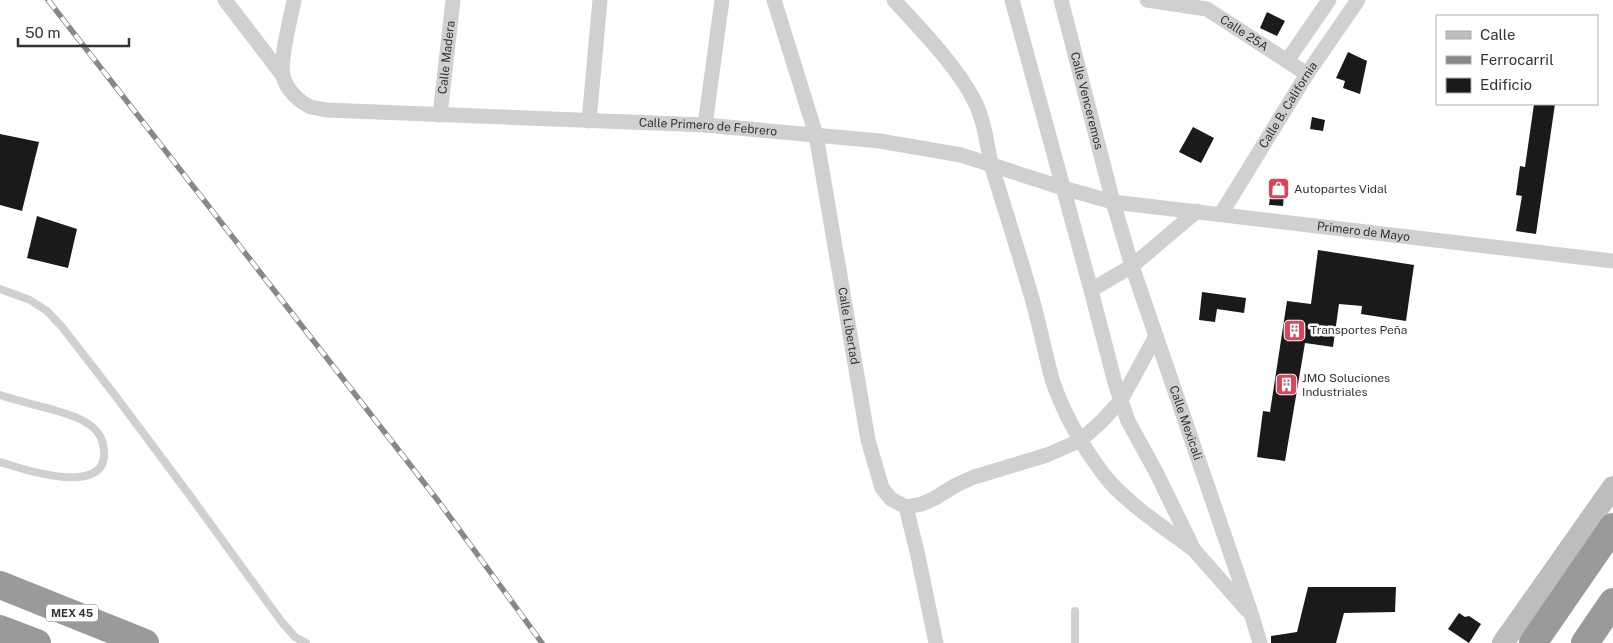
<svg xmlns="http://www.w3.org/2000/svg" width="1613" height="643" font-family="'Public Sans',sans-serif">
	<rect width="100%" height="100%" fill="#fff"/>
	<path fill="#1a1a1a" d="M1267 12 1285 21 1277 36 1260 28Z
		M1348 52 1367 61 1360 94 1343 88 1345 81 1336 78Z
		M1534 104H1555L1536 234 1516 231 1522 196 1516 195 1520 166 1525 167Z
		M1312 117 1325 120 1323 131 1310 129Z
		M1193 127 1214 138 1201 163 1179 152Z
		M0 134 39 142 22 211 0 205Z
		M1272 181 1285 182 1283 206 1269 205Z
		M37 216 77 229 68 268 27 258Z
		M1318 250 1414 265 1406 321 1361 314 1362 306 1339 304 1333 347 1305 343 1285 461 1257 457 1263 411 1270 412 1287 301 1311 304Z
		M1202 292 1246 298 1244 313 1217 309 1215 322 1199 320Z
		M1308 587H1396L1395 612 1344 613 1336 643H1271V636L1297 632Z
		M1459 613 1465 617 1469 616 1481 624 1469 643 1448 629Z"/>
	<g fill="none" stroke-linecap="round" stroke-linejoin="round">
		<path stroke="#d0d0d0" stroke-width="8" d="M0 289 30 300 47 311 62 327 114 394 188 493 281 621 295 637 306 643
			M0 395C17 400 34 405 51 409 63 413 77 416 87 423 98 430 103 438 104 451 108 498 22 469 0 462
			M1075 643V611"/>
		<g stroke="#d0d0d0" stroke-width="15">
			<path d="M225 0 283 76"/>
			<path id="s1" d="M294 0C291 17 279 62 283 76 286 89 299 102 311 107 316 108 321 109 326 110L705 125 880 141 961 155 1063 188 1113 202 1613 261"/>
			<path id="s2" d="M774 0 816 135 868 440 882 488 891 499 906 507 918 556 936 643"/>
			<path d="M894 0C921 30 956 65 974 100 984 119 987 144 991 164 1005 210 1020 256 1033 302 1040 327 1045 353 1052 379 1063 413 1083 447 1104 475 1126 503 1165 528 1194 550"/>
			<path d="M1012 0 1091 290 1132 266 1197 211"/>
			<path id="s3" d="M1061 0 1113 202 1132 266 1252 616 1260 643"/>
			<path id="s4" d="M1147 0 1207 9 1307 74"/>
			<path d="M1287 61 1329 0"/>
			<path id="s5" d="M440 115 453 0"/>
			<path d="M589 121 600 0"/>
			<path d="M705 125 722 0"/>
			<path id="s6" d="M1221 214 1307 74 1358 0"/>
			<path d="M1091 290 1115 383 1128 421 1156 472 1194 550 1247 610"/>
			<path d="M906 507 922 504 935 498 956 485 974 477 1047 455 1081 440 1102 421 1121 400 1156 336"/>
		</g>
		<path stroke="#bdbdbd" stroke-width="22" d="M1503 643 1613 487"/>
		<path stroke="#9a9a9a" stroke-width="28" d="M0 585 145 643
			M0 629 37 643
			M1533 643 1613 527
			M1585 643 1613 602"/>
		<defs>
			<path id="rail" d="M48 0 439 502 542 643"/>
		</defs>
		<use href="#rail" stroke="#888" stroke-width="5.5"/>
		<use href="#rail" stroke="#fff" stroke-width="4" stroke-dasharray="11" stroke-linecap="butt"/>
	</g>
	<defs>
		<symbol id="shop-square" viewBox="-11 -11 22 22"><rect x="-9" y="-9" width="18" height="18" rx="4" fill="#db4459" stroke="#fff"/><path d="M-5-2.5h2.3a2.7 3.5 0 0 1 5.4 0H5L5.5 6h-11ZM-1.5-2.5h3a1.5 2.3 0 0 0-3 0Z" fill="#fff"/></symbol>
		<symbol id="building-square" viewBox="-11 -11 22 22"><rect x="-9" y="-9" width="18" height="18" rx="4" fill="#db4459" stroke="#fff"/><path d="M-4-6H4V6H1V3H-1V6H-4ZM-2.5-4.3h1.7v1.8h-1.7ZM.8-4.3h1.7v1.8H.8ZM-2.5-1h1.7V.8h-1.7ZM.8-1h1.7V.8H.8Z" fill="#fff"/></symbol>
	</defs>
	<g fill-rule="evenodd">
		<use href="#shop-square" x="1266" y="176" width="25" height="25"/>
		<use href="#building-square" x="1282" y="318" width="25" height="25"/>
		<use href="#building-square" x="1274" y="372" width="25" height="25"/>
	</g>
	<g text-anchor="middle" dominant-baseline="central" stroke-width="5" stroke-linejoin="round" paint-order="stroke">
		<rect fill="#fff" stroke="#707070" stroke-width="1" x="46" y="604.5" width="52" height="17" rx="4"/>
		<g font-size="11" font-weight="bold" fill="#333">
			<text x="72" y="613">MEX 45</text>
		</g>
		<g font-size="12" fill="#333" stroke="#fff">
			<text stroke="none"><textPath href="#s4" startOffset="105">Calle 25A</textPath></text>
			<text stroke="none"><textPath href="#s5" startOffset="58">Calle Madera</textPath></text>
			<text stroke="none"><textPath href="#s3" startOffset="104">Calle Venceremos</textPath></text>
			<text stroke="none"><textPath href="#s6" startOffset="128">Calle B. California</textPath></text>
			<text stroke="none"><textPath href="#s1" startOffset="518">Calle Primero de Febrero</textPath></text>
			<text stroke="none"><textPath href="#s1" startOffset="1184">Primero de Mayo</textPath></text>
			<text stroke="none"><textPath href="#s2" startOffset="335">Calle Libertad</textPath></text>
			<text stroke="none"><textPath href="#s3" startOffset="441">Calle Mexicali</textPath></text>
		</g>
		<g font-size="12" fill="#333" stroke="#fff" text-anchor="start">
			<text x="1294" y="189">Autopartes Vidal</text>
			<text x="1310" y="330">Transportes Peña</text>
			<text x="1302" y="378">JMO Soluciones<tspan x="1302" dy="14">Industriales</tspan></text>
		</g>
	</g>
	<rect x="1436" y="15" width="162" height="90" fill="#ffffff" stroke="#adadad"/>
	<rect x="1446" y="31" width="25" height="8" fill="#bdbdbd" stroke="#adadad"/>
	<text x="1480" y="40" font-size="15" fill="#333333">Calle</text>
	<rect x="1446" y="56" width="25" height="8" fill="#888888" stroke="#adadad"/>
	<text x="1480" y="65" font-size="15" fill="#333333">Ferrocarril</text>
	<rect x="1446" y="78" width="25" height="15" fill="#1a1a1a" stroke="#adadad"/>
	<text x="1480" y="90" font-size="15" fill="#333333">Edificio</text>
	<path d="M18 38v8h111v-8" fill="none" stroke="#333333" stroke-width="2.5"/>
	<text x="25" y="38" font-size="15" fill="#333333" stroke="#ffffff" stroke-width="4" paint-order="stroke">50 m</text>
</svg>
